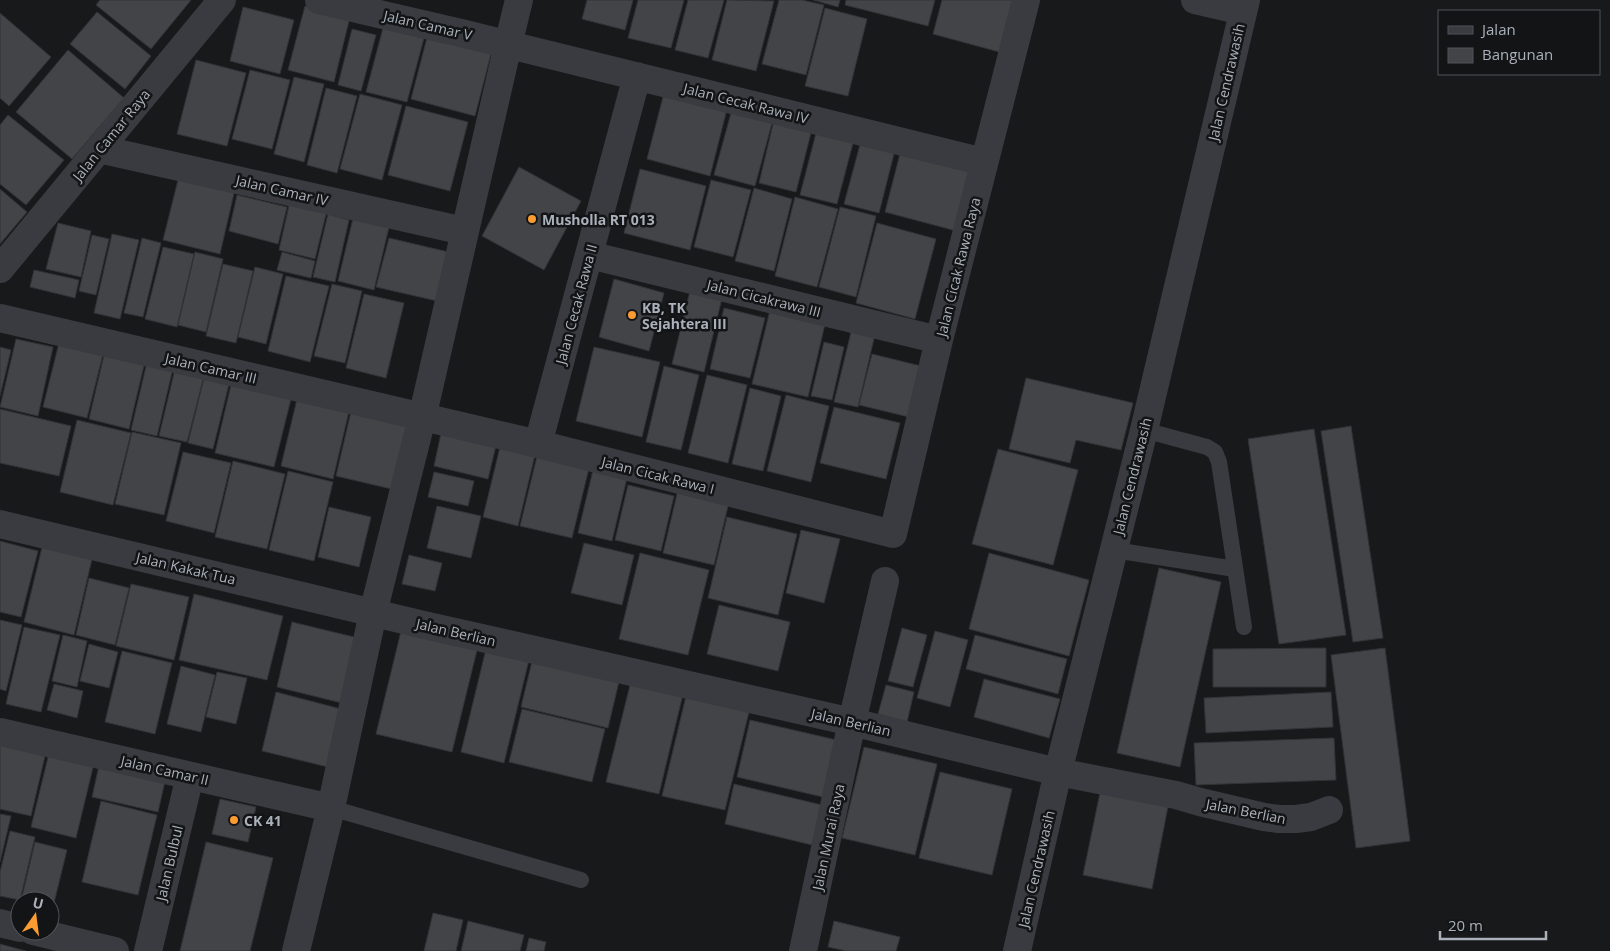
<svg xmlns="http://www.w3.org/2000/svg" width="1610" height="951" font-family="'Open Sans',sans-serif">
	<rect width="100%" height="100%" fill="#18191b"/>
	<path fill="#424448" stroke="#323337" d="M100 0H191L151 49 96 5Z
		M587 0H633L625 30 582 19Z
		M638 0H684L671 48 628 38Z
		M688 0H724L708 58 675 50Z
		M727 0 774 1 756 71 712 60Z
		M779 0H802L824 5 806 75 762 64Z
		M813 0H840L838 7Z
		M846 0H935L928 26 845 5Z
		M942 0H1016L1003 53 933 34Z
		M305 6 350 17 334 82 288 70Z
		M243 7 294 20 280 74 230 61Z
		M825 8 867 19 848 96 805 86Z
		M97 12 151 56 125 89 70 44Z
		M0 13 51 57 9 106 0 98Z
		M383 28 424 38 407 102 366 92Z
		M352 29 376 35 361 91 338 85Z
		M429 30 493 46 475 116 411 99Z
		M68 50 124 98 72 159 16 112Z
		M196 60 246 73 227 146 177 134Z
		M250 70 290 80 272 149 232 139Z
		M294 77 324 84 304 162 274 154Z
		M326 88 357 96 337 173 307 165Z
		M664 93 727 109 710 176 647 159Z
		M360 94 402 105 382 180 340 169Z
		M406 106 468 122 450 191 388 175Z
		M731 113 772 123 755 186 714 175Z
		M8 115 64 160 26 205 0 184V125Z
		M774 120 812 129 796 192 759 183Z
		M816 133 853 143 837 204 800 195Z
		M861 141 895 150 879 213 844 204Z
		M903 142 982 163 964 233 885 212Z
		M519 167 581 201 544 270 482 236Z
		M640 169 706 186 690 250 624 233Z
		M179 176 235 189 220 254 163 240Z
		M711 180 751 190 733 257 694 247Z
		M754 188 792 199 774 271 735 261Z
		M0 189 27 212 0 244Z
		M237 195 287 207 278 244 229 231Z
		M795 197 838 209 817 287 775 276Z
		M290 201 327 210 315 259 279 250Z
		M840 207 876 216 856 297 819 287Z
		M328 214 349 220 335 282 313 277Z
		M354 214 390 223 374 290 338 281Z
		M58 223 91 231 81 277 46 269Z
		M877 223 936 239 915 319 856 303Z
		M112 234 139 240 120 319 94 313Z
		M92 235 109 239 96 295 79 291Z
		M142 238 161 243 143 317 124 313Z
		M389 238 457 254 446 303 376 287Z
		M163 247 194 254 177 327 145 319Z
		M195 252 223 259 206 332 178 325Z
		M282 252 315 261 311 278 277 270Z
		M223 264 253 271 236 343 206 336Z
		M255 267 283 274 266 344 238 337Z
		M34 270 79 280 75 298 30 287Z
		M286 276 329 286 310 362 268 351Z
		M614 279 664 293 649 351 599 337Z
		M692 283 724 290 704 372 672 364Z
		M332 284 362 291 345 363 314 356Z
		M364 294 404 303 386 378 346 368Z
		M724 308 765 318 750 378 710 369Z
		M770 310 825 324 808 397 752 384Z
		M853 324 876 330 858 407 834 402Z
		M61 335 105 346 87 418 43 407Z
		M16 339 53 347 38 416 0 407Z
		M824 342 844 347 832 400 811 396Z
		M0 347 11 350 0 396Z
		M594 347 660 362 642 437 576 421Z
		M105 351 145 361 129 429 89 419Z
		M872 354 925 367 913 418 859 405Z
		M148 358 174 364 157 436 131 430Z
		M664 366 699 375 681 450 646 442Z
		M175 369 204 376 187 442 159 436Z
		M205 374 230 380 213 449 188 443Z
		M707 375 747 385 728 463 688 453Z
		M1026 378 1133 403 1121 450 1076 440 1070 463 1009 449Z
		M231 385 291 399 274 467 215 453Z
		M750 388 781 396 763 471 732 464Z
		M298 395 350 407 333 479 281 466Z
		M786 395 829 406 811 482 767 471Z
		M353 403 414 418 396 490 336 476Z
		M834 407 900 423 886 479 820 463Z
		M0 409 71 426 59 476 0 463Z
		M77 420 131 433 113 505 60 492Z
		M443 424 498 437 488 479 434 466Z
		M1351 426 1383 638 1353 642 1321 431Z
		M1314 429 1346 635 1279 644 1248 439Z
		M132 432 181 443 164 515 115 504Z
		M500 447 535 455 518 526 483 517Z
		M998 449 1078 470 1053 565 972 544Z
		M183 452 231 463 214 533 166 521Z
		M538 452 590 464 572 538 520 526Z
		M233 461 285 474 267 549 215 537Z
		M593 470 627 478 612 541 578 533Z
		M288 471 333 482 314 561 269 550Z
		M434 472 474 481 468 506 428 497Z
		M628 485 674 496 661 551 615 540Z
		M678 490 729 502 714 565 663 553Z
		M437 506 481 516 471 558 427 548Z
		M329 507 371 517 359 567 318 557Z
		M727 517 797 534 778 615 708 598Z
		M801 530 840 539 824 603 786 593Z
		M0 541 38 551 21 617 0 612Z
		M43 543 93 555 74 635 24 622Z
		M584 543 634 555 622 605 571 593Z
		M640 553 709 570 688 655 619 639Z
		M989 553 1089 580 1069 656 969 629Z
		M409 555 442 563 435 591 402 584Z
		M1159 568 1221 582 1180 767 1117 753Z
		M89 578 129 588 115 645 76 635Z
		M131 584 189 597 174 660 116 646Z
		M194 594 283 616 267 680 179 660Z
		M719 605 790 622 778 671 707 654Z
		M0 620 22 625 6 691 0 689Z
		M292 622 362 639 346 704 277 687Z
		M24 627 60 635 41 712 6 704Z
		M402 627 478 646 452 752 376 734Z
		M902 628 927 635 913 687 888 681Z
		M935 631 968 640 950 707 917 698Z
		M63 635 87 641 77 687 52 681Z
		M975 635 1067 659 1058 694 966 669Z
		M89 644 118 652 109 688 80 681Z
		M1326 648V687H1213V649Z
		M1385 648 1410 841 1356 848 1331 655Z
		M486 649 529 660 504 763 461 752Z
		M122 651 172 663 155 734 105 722Z
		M534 653 621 673 608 728 521 707Z
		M181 666 215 675 201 732 167 724Z
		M217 672 247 678 236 724 206 717Z
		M632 677 684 690 659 794 606 782Z
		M984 679 1060 699 1049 738 974 717Z
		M54 684 83 691 77 718 47 710Z
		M886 685 914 692 907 722 878 714Z
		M276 692 341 709 328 767 262 751Z
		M1331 692 1333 727 1206 733 1204 698Z
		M686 696 749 712 725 810 662 796Z
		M522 709 605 729 592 782 509 762Z
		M750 720 841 741 827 798 737 777Z
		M1334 738 1336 780 1196 785 1194 743Z
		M0 745 45 756 31 816 0 809Z
		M51 745 96 755 76 838 31 827Z
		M864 747 937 764 915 855 842 838Z
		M100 761 166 777 158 812 92 797Z
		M940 772 1012 789 992 875 919 858Z
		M1102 783 1170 796 1152 889 1083 875Z
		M734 784 822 805 812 845 725 824Z
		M220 799 256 807 248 842 212 834Z
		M101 801 157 815 138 895 82 882Z
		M0 814 11 816 0 862Z
		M10 831 35 837 20 900 0 896V872Z
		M35 842 67 850 52 911 50 910V901H21Z
		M206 842 273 858 250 951H180Z
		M433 913 463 920 456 951H424Z
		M468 921 524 935 520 951H461Z
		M834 921 900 937 896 951H846L828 947Z
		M529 938 546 942 544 951H526Z
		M0 944 26 951H0Z"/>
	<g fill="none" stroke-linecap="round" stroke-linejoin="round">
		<path stroke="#393b40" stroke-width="16" d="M1144 430 1207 447 1215 452 1219 462 1244 627
			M1114 550 1235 569
			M331 808 581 880"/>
		<path stroke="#393b40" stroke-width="28" d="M319 0 465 34 984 162
			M1195 0 1243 11
			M99 149 464 231
			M589 255 939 340
			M0 269 222 0
			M0 318 538 444 893 534 939 340 1026 0
			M538 444 637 76
			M0 524 420 624 852 722 1058 772 1176 795 1200 802 1264 817 1279 819H1296L1311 817 1329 810
			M0 732 331 808
			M0 923 20 928
			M33 931 115 951
			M148 951 190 776
			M296 951 331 808 373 613 422 418 508 45 519 0
			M803 951 852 722 885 581"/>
		<path stroke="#393b40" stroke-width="28" d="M1017 951 1058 772 1144 430 1246 0"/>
	</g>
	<g fill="#fa9c31" stroke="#131416" stroke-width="2">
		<circle cx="532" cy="219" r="5"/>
		<circle cx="632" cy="315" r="5"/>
		<circle cx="234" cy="820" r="5"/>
	</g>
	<g text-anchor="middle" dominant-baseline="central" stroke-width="5" stroke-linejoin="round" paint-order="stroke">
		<g font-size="14" fill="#aab1bb" stroke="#131416">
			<text transform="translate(428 25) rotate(13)">Jalan Camar V</text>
			<text transform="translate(1226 82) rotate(-77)">Jalan Cendrawasih</text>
			<text transform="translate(746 103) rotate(14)">Jalan Cecak Rawa IV</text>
			<text transform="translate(111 135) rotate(-51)">Jalan Camar Raya</text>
			<text transform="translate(282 190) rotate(13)">Jalan Camar IV</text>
			<text transform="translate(958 267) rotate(-76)">Jalan Cicak Rawa Raya</text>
			<text transform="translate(764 298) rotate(14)">Jalan Cicakrawa III</text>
			<text transform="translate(576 304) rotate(-75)">Jalan Cecak Rawa II</text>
			<text transform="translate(211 368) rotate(13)">Jalan Camar III</text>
			<text transform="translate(658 475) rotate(14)">Jalan Cicak Rawa I</text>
			<text transform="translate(1132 476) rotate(-76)">Jalan Cendrawasih</text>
			<text transform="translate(186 568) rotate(13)">Jalan Kakak Tua</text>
			<text transform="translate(456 632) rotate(13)">Jalan Berlian</text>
			<text transform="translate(851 722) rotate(13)">Jalan Berlian</text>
			<text transform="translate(165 770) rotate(13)">Jalan Camar II</text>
			<text transform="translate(1246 811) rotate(11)">Jalan Berlian</text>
			<text transform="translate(828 837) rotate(-78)">Jalan Murai Raya</text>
			<text transform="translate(169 863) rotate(-77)">Jalan Bulbul</text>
			<text transform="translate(1036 869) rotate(-77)">Jalan Cendrawasih</text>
		</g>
		<g font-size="14" font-weight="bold" fill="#aab1bb" stroke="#131416" text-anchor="start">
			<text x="542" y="219">Musholla RT 013</text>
			<text x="642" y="307">KB, TK<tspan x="642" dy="16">Sejahtera III</tspan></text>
			<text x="244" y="820">CK 41</text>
		</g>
	</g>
	<rect x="1438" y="10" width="162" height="65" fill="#131416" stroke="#4f5358"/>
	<rect x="1448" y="26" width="25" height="8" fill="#393b40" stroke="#4f5358"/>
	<text x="1482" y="35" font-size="15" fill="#aab1bb">Jalan</text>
	<rect x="1448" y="48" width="25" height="15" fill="#424448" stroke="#4f5358"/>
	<text x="1482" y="60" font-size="15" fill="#aab1bb">Bangunan</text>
	<g transform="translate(35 916) rotate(14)"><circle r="24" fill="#131416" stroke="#4f5358"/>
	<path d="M0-4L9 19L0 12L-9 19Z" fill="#fa9c31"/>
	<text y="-8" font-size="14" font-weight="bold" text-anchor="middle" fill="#aab1bb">U</text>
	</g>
	<path d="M1440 931v8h106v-8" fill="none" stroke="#aab1bb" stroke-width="2.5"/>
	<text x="1448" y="931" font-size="15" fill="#aab1bb" stroke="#131416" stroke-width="4" paint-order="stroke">20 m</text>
</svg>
